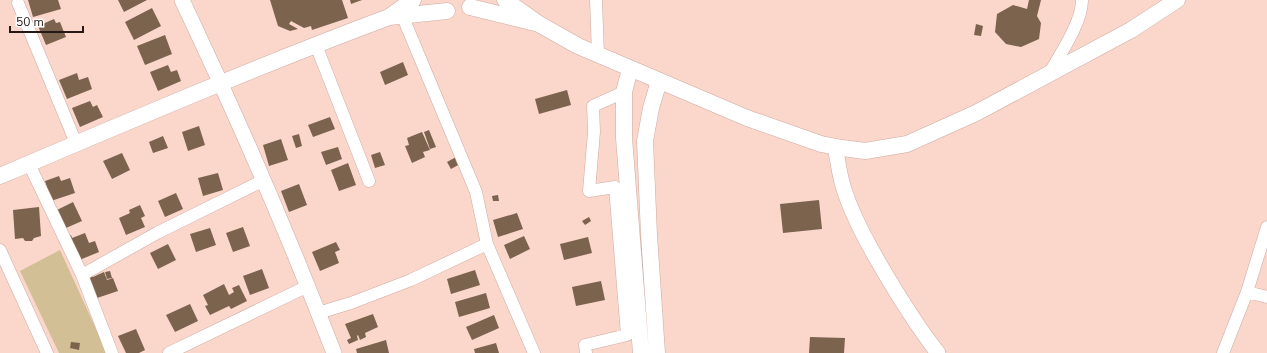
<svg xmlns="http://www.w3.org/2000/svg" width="1267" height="353" font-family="'Nunito Sans',sans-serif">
	<rect width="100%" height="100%" fill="#fbd6cb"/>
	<path fill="#d2bf95" d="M60 250 107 353H59L20 271Z"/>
	<path fill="#7b634e" d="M28 0H58L61 9 33 17Z
		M118 0H147L124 12Z
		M270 0H342L348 18 312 30 311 26 304 28 291 21 289 24 298 29 290 31 278 26Z
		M350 0H362L351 4Z
		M1029 0H1041L1037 16 1041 23 1039 39 1021 47 1006 44 995 32 997 14 1013 5 1027 9Z
		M152 8 161 26 134 40 125 22Z
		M54 19 56 23 60 22 66 37 46 45 38 26Z
		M976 24 983 26 981 36 974 35Z
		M165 35 172 54 145 65 137 46Z
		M403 62 408 75 385 85 380 72Z
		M168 65 171 72 177 70 181 81 158 91 150 72Z
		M77 73 79 80 88 77 92 89 67 99 59 80Z
		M567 90 571 105 539 114 535 99Z
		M90 101 93 107 97 105 103 117 80 127 72 108Z
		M330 117 335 129 313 137 308 125Z
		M199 126 205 145 188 151 182 132Z
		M429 130 436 147 430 149 424 132Z
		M422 132 430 150 423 152 425 157 412 163 405 146 409 145 407 138Z
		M299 134 302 146 296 148 292 136Z
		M163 136 168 148 153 153 149 142Z
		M281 139 288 160 269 166 263 145Z
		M338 147 342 159 326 165 321 152Z
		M380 152 385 165 375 168 371 155Z
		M122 153 130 170 112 179 103 161Z
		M456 157 460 164 451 169 447 162Z
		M348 163 356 185 339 191 331 170Z
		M218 173 223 190 203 196 198 178Z
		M59 176 61 181 70 178 75 193 51 201 45 181Z
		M299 184 307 205 289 212 281 191Z
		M176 193 183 209 165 217 158 201Z
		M498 195 499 201H493L492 196Z
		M819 200 822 229 783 233 780 204Z
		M73 202 82 221 66 228 57 210Z
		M140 205 145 216 141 218 145 227 126 235 119 218 130 213 129 210Z
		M39 207 41 236 34 238 32 241H25L23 238 15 239 13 210Z
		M517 213 523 229 498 237 493 220Z
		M589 217 591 221 585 225 582 221Z
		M243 227 250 246 233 252 226 233Z
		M210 228 216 245 196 252 190 234Z
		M85 233 89 243 95 241 99 252 77 261 61 239 71 235 72 238Z
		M524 236 530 249 510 259 504 245Z
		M588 237 592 253 564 260 560 244Z
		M336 242 340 250 335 252 339 263 320 271 312 252Z
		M168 244 176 260 158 269 150 253Z
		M262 269 269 288 250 295 243 276Z
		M475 270 480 285 451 294 447 279Z
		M110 271 112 278 107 279 105 272Z
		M104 272 107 280 113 278 118 291 94 299 86 277 92 274 93 277Z
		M601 281 605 300 576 306 572 287Z
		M224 284 229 295 234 292 232 288 239 285 247 301 231 309 229 306 210 315 205 306 208 305 203 295Z
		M486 293 490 308 459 317 455 302Z
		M190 304 198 321 175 332 166 315Z
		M373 314 378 327 365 333 366 337 360 340 358 335 357 336 358 340 349 344 347 340 351 338 345 324Z
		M494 315 499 328 472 340 466 327Z
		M136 329 145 350 139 353H126L118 336Z
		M810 337 845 338 844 353H809Z
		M386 340 389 353H357L356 349Z
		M71 342 80 343 79 350 70 348Z
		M496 343 499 353H475L474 349Z"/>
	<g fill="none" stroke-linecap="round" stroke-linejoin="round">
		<defs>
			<path id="minor" d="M596 0 598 55
				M18 3 76 143
				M402 15 476 192 487 244
				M316 45 369 181
				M1049 74C1060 54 1082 23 1082 0
				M29 164 82 275 112 353
				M0 250 47 353
				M82 275 157 233 264 180
				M1247 292 1267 297
				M318 313 351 303 411 280 487 244 534 353
				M169 353 308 286
				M586 353 585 345 627 335 615 187 589 191 594 132 593 106 624 92
				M1223 353 1247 292 1267 227"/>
			<path id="tertiary" d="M182 0C237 116 288 234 334 353
				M835 147C838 160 839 173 843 186 851 213 865 239 879 263 897 294 916 325 938 353"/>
			<path id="secondary" d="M413 0 389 17 447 11
				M470 7 539 24 505 0
				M539 24 578 46 747 118 821 144 842 148 865 151 907 144 976 113 1131 30 1177 0
				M630 69 624 92V138L641 353
				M0 176C129 121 258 66 389 17
				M657 353 649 235 645 141 651 108 659 81"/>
		</defs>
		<use href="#minor" stroke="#cdaaa0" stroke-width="13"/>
		<use href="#tertiary" stroke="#cdaaa0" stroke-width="16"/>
		<use href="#secondary" stroke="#cdaaa0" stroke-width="17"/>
		<use href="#minor" stroke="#fff" stroke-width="12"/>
		<use href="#tertiary" stroke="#fff" stroke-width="15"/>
		<use href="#secondary" stroke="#fff" stroke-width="16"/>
	</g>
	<path d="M10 26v6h73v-6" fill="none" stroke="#261915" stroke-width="2"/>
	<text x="16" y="26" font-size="12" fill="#261915" stroke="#ffffff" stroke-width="3" paint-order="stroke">50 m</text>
</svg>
